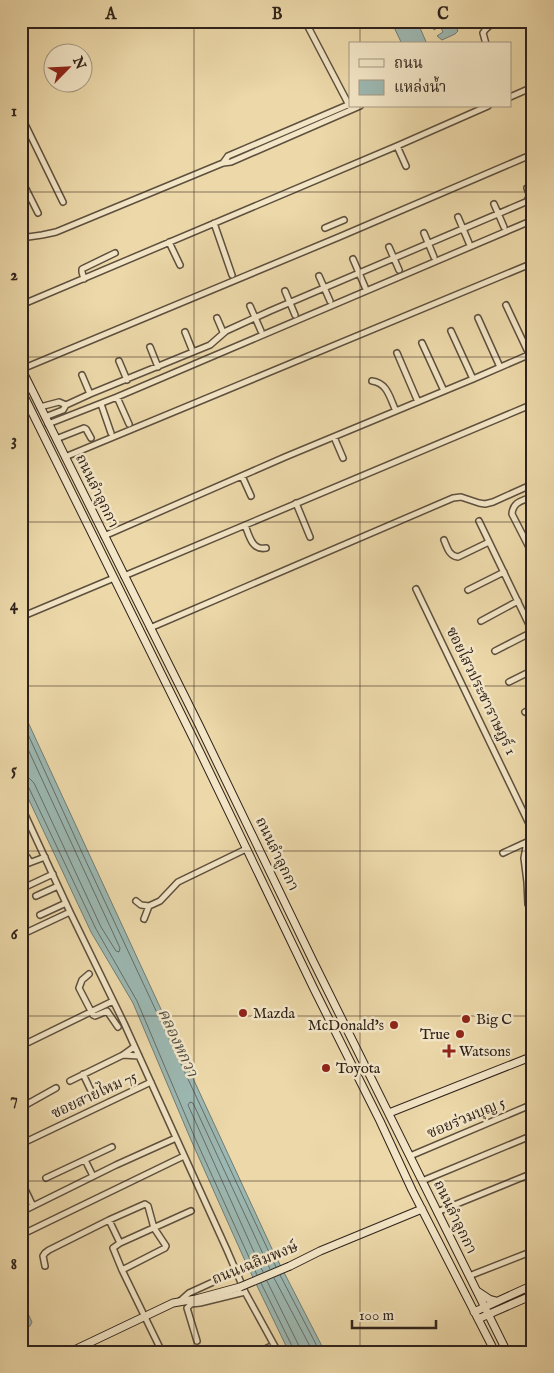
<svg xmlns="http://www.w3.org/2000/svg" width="554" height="1373" font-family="'IM FELL English','Noto Serif Thai',serif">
	<rect width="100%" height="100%" fill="#ecd8a9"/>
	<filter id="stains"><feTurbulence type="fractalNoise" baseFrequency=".004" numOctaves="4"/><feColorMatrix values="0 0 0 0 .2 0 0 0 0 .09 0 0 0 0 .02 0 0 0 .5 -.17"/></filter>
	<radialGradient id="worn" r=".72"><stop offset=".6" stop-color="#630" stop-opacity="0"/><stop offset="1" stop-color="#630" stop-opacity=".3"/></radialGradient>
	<path fill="#9cb8b2" stroke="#707c76" d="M391 21H417L427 44H402Z
		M430 21H454L458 31 455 34 442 40 437 36 443 32 440 26 434 30Z
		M21 707 273 1251 325 1352H289L246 1263 191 1140 133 1003 91 932 21 783Z
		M21 1299 32 1322 30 1326 21 1330Z"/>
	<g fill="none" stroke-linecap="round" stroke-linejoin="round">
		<path stroke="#666d66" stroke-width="1" d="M21 719 84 857 276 1267
			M21 734 120 948 119 952 116 951 101 927 34 783 29 778 21 776
			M21 783H25L28 786 96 929 137 1001 195 1138 257 1275
			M263 1272 188 1105 190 1102 193 1103 270 1269
			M280 1275 320 1352
			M274 1278 313 1352
			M267 1281 299 1346 300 1352
			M261 1283 293 1348 294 1352"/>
		<defs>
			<path id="street" d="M305 21 350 107
				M486 44 483 33C487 26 492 24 499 21
				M510 97 533 87
				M21 116 63 202
				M397 146 406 166
				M223 163 228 156 350 104
				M21 179 38 213
				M527 188 530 196
				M533 196H530L528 199 529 203 533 204
				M494 204 504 227
				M458 217 469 243
				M214 223 232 275
				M325 228 344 220
				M424 233 434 257
				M21 238 42 235 56 232 223 163 231 162 360 106
				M169 242 180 265
				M389 247 399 270
				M353 259 365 287
				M319 276 330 301
				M84 279 82 272V269L115 253
				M285 291 295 315
				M21 305 397 146 488 106
				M506 305 529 354
				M250 306 261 331
				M217 318 223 332
				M478 318 500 367
				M451 331 473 379
				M185 332 193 352
				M422 343 444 391
				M150 347 158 367
				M397 353 418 402
				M119 361 127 380
				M22 369 339 237 533 154
				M82 375 90 394
				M372 381C388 383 390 399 396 411
				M117 397 129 424
				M101 404 111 433
				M40 407 59 402 66 405
				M45 417 63 410 66 405 90 394 210 345 226 331 270 311 528 201
				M48 424 117 397 533 220
				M334 437 343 458
				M56 439 84 428 86 429 91 438
				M65 457 533 263
				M242 476 251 496
				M533 496C523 501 513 501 512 514L533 555
				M296 503 310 537
				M479 521 533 633
				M245 525C249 535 252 551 266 548
				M104 536 285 457 473 379 533 353
				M444 540C447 547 449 556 458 557L489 542
				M124 576 533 404
				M416 589 533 832
				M468 590 504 572
				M21 617 114 578
				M481 621 518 601
				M150 628 453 498 461 497 479 503 485 504 493 502 533 484
				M495 651 532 632
				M509 682 533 670
				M525 712 533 708
				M21 806 70 912 124 1023 227 1250 245 1292 278 1352
				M503 853 527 842
				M21 857H27L30 862
				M21 866 45 857
				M21 889 53 874
				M36 896 58 886
				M136 901 141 905 149 906
				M528 904 527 882 524 858 527 842 533 840
				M40 915 66 903
				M144 919 149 906 160 901 178 882 246 849
				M21 935 70 912
				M89 974 82 980 79 988 93 1015 95 1016 107 1011 118 1027
				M21 1046 113 1001
				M123 1055 139 1056
				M83 1074 93 1095
				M70 1081 123 1055 134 1047
				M21 1110 22 1107 56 1088
				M21 1144 151 1082
				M410 1156 533 1104
				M85 1160 93 1176
				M46 1178 112 1147
				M422 1181 533 1135
				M22 1183 33 1206
				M21 1212 116 1165 176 1138
				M437 1212 533 1173
				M109 1220 120 1243 113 1248 122 1270 162 1352
				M21 1235 184 1156
				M120 1243 191 1211
				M45 1266 43 1256 45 1253 49 1250 109 1220 145 1204 148 1206 154 1228 166 1246 165 1248 122 1270
				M469 1276 533 1251
				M180 1301 189 1293 235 1272
				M197 1341 187 1308 191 1304 200 1303 245 1292
				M259 1352 269 1347"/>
			<path id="secondary" d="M21 368 199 725 313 961 507 1352
				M21 390 200 752 314 989 380 1121 412 1190 495 1352
				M389 1113 533 1056
				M290 1266 320 1251 422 1209
				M477 1291 489 1299 496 1301
				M474 1312 533 1285
				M478 1319 533 1295
				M70 1352 173 1303 196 1299 240 1287"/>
		</defs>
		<use href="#street" stroke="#5e503e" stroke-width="8"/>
		<use href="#secondary" stroke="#2f221b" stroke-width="9"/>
		<use href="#street" stroke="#f3e6c7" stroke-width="5"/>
		<use href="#secondary" stroke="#f3e6c7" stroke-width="7"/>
		<defs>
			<path id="secondary-bridge" d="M240 1287 290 1266"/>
		</defs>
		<use href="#secondary-bridge" stroke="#2f221b" stroke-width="9" stroke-linecap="butt"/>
		<use href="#secondary-bridge" stroke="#f3e6c7" stroke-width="7"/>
	</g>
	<path fill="none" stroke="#2f221b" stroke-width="1" stroke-opacity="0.55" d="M194 21V1352M360 21V44M360 106V1352M21 192H533M21 357H533M21 522H533M21 686H533M21 851H533M21 1016H533M21 1181H533"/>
	<g fill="#8f2418" stroke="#f3e6c7" stroke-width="2">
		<circle cx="243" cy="1013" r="5"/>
		<circle cx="466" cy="1019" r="5"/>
		<circle cx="394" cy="1025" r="5"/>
		<circle cx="460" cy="1034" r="5"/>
		<path d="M446.5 1043.5h5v5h5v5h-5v5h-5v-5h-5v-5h5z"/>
		<circle cx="326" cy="1068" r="5"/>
	</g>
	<g text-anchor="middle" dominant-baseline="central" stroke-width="5" stroke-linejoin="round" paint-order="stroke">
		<g font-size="15" fill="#2f221b" stroke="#f3e6c7">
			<text transform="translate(97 491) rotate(64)">ถนนลำลูกกา</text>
			<text transform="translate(481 691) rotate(64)">ซอยไสวประชาราษฎร์ 1</text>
			<text transform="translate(277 854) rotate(64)">ถนนลำลูกกา</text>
			<text transform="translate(94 1095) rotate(-25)">ซอยสายไหม 75</text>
			<text transform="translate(466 1118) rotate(-23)">ซอยร่วมบุญ 5</text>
			<text transform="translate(455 1217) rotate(64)">ถนนลำลูกกา</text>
			<text transform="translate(255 1263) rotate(-22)">ถนนเฉลิมพงษ์</text>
		</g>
		<g font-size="15" fill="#2f221b" stroke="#f3e6c7" text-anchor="start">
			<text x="253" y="1013">Mazda</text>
			<text x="476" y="1019">Big C</text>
			<text x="384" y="1025" text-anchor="end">McDonald's</text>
			<text x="450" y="1034" text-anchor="end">True</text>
			<text x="459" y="1051">Watsons</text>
			<text x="336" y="1068">Toyota</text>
		</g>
		<g font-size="16" font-style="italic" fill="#504f48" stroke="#f3e6c7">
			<text transform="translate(177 1043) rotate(65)">คลองหกวา</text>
		</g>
	</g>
	<rect width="554" height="1373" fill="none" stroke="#ecd8a9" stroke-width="55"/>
	<rect x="349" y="42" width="162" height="65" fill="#f3e6c7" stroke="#a59882"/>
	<rect x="359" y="59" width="25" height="8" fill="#f3e6c7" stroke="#a59882"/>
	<text x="394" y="68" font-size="15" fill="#2f221b">ถนน</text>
	<rect x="359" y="80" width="25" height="15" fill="#9cb8b2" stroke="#a59882"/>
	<text x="394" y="92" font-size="15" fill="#2f221b">แหล่งน้ำ</text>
	<g transform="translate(68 68) rotate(66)"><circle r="24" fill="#f3e6c7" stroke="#a59882"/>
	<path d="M0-4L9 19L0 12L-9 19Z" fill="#8f2418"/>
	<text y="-8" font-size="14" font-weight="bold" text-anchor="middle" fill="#2f221b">N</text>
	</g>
	<path d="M352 1320v8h84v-8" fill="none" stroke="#2f221b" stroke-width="2.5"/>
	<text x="359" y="1320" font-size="15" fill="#2f221b" stroke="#f3e6c7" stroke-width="4" paint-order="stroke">100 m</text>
	<rect x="28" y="28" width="498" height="1318" fill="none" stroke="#2f221b" stroke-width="2"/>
	<g font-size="16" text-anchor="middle" font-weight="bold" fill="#2f221b">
		<text x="111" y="19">A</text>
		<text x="277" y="19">B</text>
		<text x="443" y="19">C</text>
		<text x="14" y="116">1</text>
		<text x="14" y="280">2</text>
		<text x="14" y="445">3</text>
		<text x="14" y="610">4</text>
		<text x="14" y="775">5</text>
		<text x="14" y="939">6</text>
		<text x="14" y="1104">7</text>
		<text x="14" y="1269">8</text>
	</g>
	<rect width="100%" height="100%" filter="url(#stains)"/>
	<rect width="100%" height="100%" fill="url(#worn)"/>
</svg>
